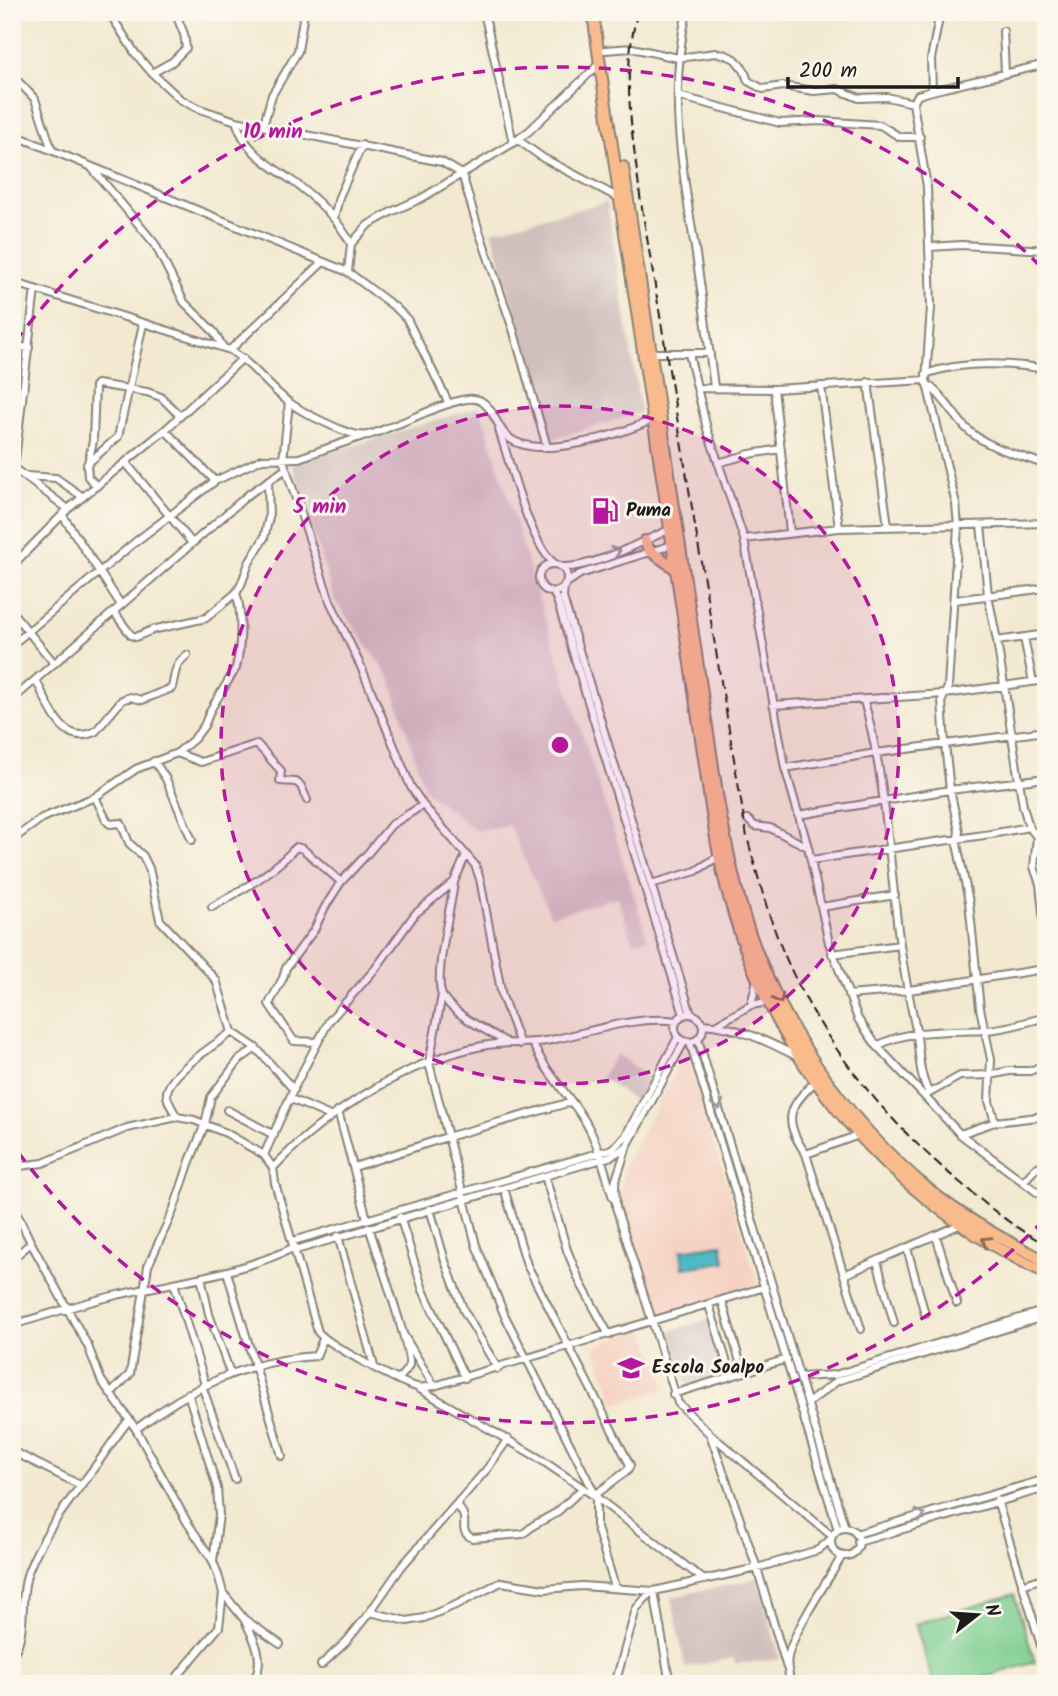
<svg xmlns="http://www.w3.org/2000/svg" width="1058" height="1696" font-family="Kalam,sans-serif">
	<rect width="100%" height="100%" fill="#fbf7ec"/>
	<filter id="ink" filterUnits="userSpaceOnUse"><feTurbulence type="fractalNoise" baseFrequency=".0143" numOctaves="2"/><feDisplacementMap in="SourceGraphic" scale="14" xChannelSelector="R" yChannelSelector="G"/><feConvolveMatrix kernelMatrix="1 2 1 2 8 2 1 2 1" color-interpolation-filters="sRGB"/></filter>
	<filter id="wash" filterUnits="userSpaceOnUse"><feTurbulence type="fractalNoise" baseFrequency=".00686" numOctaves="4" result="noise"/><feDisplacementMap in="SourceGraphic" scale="28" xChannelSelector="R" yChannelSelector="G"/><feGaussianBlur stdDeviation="1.57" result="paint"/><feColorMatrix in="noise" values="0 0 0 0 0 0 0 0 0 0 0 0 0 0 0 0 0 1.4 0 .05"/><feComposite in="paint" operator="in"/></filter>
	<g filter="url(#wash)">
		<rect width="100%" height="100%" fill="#f3e9d1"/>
		<path fill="#f5d2c2" d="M686 1050 758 1285 756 1288 659 1319 647 1291 621 1207 620 1192 626 1162Z
			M644 1327 666 1388 616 1404 594 1347Z"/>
		<path fill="#d1bfbd" d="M607 202 641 413 548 440 492 231Z
			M480 407 539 599 648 939 633 942 618 897 551 916 509 825 476 831 425 790 390 678 334 599 292 464Z
			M616 1054 653 1080 638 1103 601 1077Z
			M709 1319 726 1374 687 1386 670 1331Z
			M758 1578 780 1659 735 1664 733 1658 685 1668 672 1597Z"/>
		<path fill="#7bcd8f" stroke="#4c7456" stroke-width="2" d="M1014 1594 1035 1662 963 1684H934L915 1624Z"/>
		<path fill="#49b7c4" stroke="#326a70" stroke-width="2" d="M722 1244 725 1262 683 1268 681 1250Z"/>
	</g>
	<g filter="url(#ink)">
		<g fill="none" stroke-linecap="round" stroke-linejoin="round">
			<defs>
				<path id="street" d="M105 12 114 20 135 53 152 73 180 99 197 108 236 121 442 162 462 174 478 228 513 329 547 447
					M484 12 513 143
					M687 12C668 89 682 171 695 248 702 294 708 340 714 387
					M1003 31 1005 73
					M605 50 632 48 678 58 716 53 726 55 735 59 744 70 748 81 763 89 783 86 814 91 837 89 859 98 887 97 913 103
					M152 73 172 62 186 48 184 34 175 12
					M12 75 35 99 52 150
					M932 91 931 59 938 23
					M678 96 780 123 819 121 880 125 900 137H920
					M236 121C245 151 267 163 291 180 315 197 338 219 351 244
					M263 126 272 95 298 51 304 12
					M12 134 348 272 396 308 407 319 449 404
					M518 140 543 158 619 198
					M91 167 155 244 184 302 214 332 223 347
					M334 218 339 197 362 145
					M930 247 962 245 1046 250
					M348 272 351 244 368 225 391 212 422 198 513 143 529 131 599 64
					M12 282 230 350C253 364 268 387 290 403 304 413 321 421 337 428 346 432 358 437 368 435 378 433 388 427 398 424 416 417 457 397 474 399 490 400 495 422 504 433 530 465 621 434 652 420
					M12 346 29 348
					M230 350 322 263
					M651 353H710
					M689 354 707 429 744 539 785 768 808 847 829 943 858 1019 877 1046 960 1134 1046 1199
					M926 374C960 361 1010 363 1046 369
					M868 382 888 526
					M926 383C943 395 952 413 966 428 986 448 1020 455 1046 465
					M821 386 839 528
					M697 388 774 389 926 380
					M12 389H24
					M774 389 790 532
					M289 402 283 460 330 601 362 669 411 787 423 805 475 865 480 879 502 996 520 1044
					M165 430 215 481
					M499 430C510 462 530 545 555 564
					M88 463 93 441 95 386 97 384 147 392 161 397 180 416
					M126 463 192 543
					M718 463 750 454 781 449
					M12 467 68 509
					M14 469 35 289
					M26 476 56 478 83 497
					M97 486 88 477 87 464 118 437 143 324
					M63 516 121 605
					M981 525 988 595 997 641 1023 806 1029 827 1037 837 1034 867 1040 884 1044 922 1043 957 1046 979
					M744 539 839 528 1046 523
					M539 578a14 14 0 1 1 28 0a14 14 0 1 1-28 0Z
					M12 566 68 509 165 430 243 358
					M561 567C592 569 642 541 671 529
					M565 584 580 574 675 544
					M564 586 563 598 691 1014
					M550 591 553 592 557 600 684 1015
					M955 600 1046 588
					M12 612 54 663
					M114 612 131 635 136 637 152 630 206 618 236 593 241 585 249 563 264 538 269 517 268 482
					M1024 638 1033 682
					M997 641 1046 634
					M12 645 134 543 215 481 262 459 299 458 363 436
					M36 680C48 703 62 749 96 731L122 700 130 697 142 700 172 688C175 675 174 665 187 655
					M12 700 249 494 286 469
					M864 701C885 775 889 854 898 930 902 963 909 997 916 1030 920 1052 918 1073 929 1093
					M773 705 945 694 1046 680
					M177 753 201 762 257 744 281 771 280 781 296 782 301 786 307 800
					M154 761 166 779 192 840
					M785 768 876 753 1046 731
					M95 797 107 821 110 824 121 823 129 843 143 856 149 868 160 920 216 980 232 1032 256 1048 294 1090
					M798 815 950 790 1046 778
					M747 819 755 826 770 828 808 847
					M12 840 42 818 95 797 136 769 177 753 194 739 204 726 211 709 236 668C241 648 243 613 236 593
					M811 860 991 834 1029 827
					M454 882C452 905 432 980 443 997 457 1017 485 1029 506 1042
					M651 884 696 871 719 856
					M212 907C243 889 272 874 296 847L303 849 341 882
					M821 907 895 895
					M832 954 900 945
					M442 995 429 1063 476 1245 504 1314 597 1498
					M848 995 909 990 1044 969
					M751 1005 757 980
					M675 1028a14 14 0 1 1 28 0a14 14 0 1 1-28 0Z
					M677 1021C636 1015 591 1032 551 1040 528 1045 505 1041 482 1046 409 1060 323 1114 273 1168L275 1183 318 1332C327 1344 402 1384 417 1387 422 1388 429 1387 434 1386L765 1287
					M703 1024C736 1026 769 1042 798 1057
					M716 1025 751 1005 768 1002
					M698 1039 845 1528
					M318 1042 294 1041 269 1004 283 978 286 968 314 930 325 907 341 882 368 853 391 825 423 805
					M690 1043 838 1530
					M533 1044C546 1073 569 1095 585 1121 599 1145 605 1172 613 1198
					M877 1046C910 1028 950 1032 986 1030 1006 1029 1026 1022 1046 1017
					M816 1081C788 1107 782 1120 806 1154L861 1329
					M928 1094 960 1076 991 1075 1009 1071H1030L1046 1064
					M291 1099 330 1116
					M227 1110 274 1135
					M338 1111 367 1219
					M177 1117C173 1110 166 1100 167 1092 171 1072 216 1044 232 1032
					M995 1122 989 1101 991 1059 980 1008 969 902 957 844 959 831 950 790 945 744 942 700 948 687 958 526 956 504 926 380 931 307 927 187 913 103 918 95 932 91 1046 64
					M960 1134 995 1122 1046 1116
					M627 1146 615 1183 616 1207 678 1403 710 1434 832 1536
					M806 1154 859 1135
					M264 1155 296 1084 329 1021 376 968 415 914 454 882 466 855
					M12 1167 43 1163 127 1128 177 1117 194 1120 226 1133 264 1155 273 1168
					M354 1167 447 1137 571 1102
					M545 1176 567 1250 580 1282 609 1335
					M1023 1182 1036 1168 1046 1163
					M504 1188 527 1265 630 1465 628 1470 595 1495
					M12 1203 31 1243 88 1346 101 1380 136 1429 187 1522 213 1561 219 1578 223 1593 219 1627 171 1684
					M430 1209 445 1261 464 1311 498 1369
					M400 1217 423 1290 465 1378
					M369 1227C375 1247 412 1352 409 1365 407 1370 402 1375 399 1379
					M338 1236 374 1366
					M936 1236 957 1303
					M293 1241 612 1149 625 1137 678 1037
					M907 1248 925 1314
					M296 1250 612 1156 627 1146 684 1042
					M12 1259 31 1243
					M877 1261 894 1323
					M227 1272 282 1456
					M844 1275 959 1225
					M201 1277 209 1314 230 1373
					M174 1283 205 1384
					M722 1301 743 1372
					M709 1305 731 1376
					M12 1325C47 1315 82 1303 117 1295 177 1281 239 1274 295 1247
					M403 1334 434 1386
					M800 1377 835 1375 1046 1310
					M202 1386 235 1479
					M418 1388 537 1457 596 1497 704 1580
					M111 1393 130 1374 148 1266 173 1211 190 1161 205 1124 211 1097 239 1060 256 1048
					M188 1393 217 1488 219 1515 213 1561
					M673 1394 787 1359
					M808 1403 837 1381 1046 1316
					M136 1429C189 1388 247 1360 316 1356L323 1339
					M710 1434 757 1568 787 1668
					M12 1451 80 1485
					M596 1497V1525L615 1587
					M997 1500 1046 1662
					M456 1505C458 1506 462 1512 463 1514 467 1524 459 1532 472 1538L523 1534 534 1525 556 1513 583 1488
					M831 1542a14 14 0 1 1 28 0a14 14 0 1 1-28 0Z
					M856 1534 1046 1479
					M858 1542 1046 1488
					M1022 1585 1046 1577
					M654 1591 670 1684
					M223 1593 244 1619 280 1644
					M370 1612 407 1621 424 1618 458 1604 501 1582 544 1589 582 1586 654 1591 757 1568 818 1550 831 1539
					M12 1617 22 1610
					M244 1619C254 1639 265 1657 255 1678
					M12 1656C29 1631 18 1599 28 1572 42 1535 67 1504 91 1472 104 1455 115 1437 129 1420
					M321 1665 346 1642 370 1612 402 1566 487 1469 508 1439
					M615 1684 636 1609 651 1592
					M791 1684C789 1675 786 1666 788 1657 794 1629 827 1582 842 1556"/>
				<path id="highway" d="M593 12C600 71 610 128 618 187 636 308 654 429 673 549 684 619 693 689 704 759 711 807 717 857 731 904 776 1066 894 1202 1046 1273
					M623 167 718 800C725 840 733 880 745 919 778 1023 844 1120 928 1189 963 1218 1005 1241 1046 1261
					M645 541 649 550 676 569"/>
			</defs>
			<use href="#street" stroke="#888276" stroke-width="10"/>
			<use href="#highway" stroke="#888276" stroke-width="14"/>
			<use href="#street" stroke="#fff" stroke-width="6"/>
			<use href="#highway" stroke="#fabb8c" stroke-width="10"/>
			<path stroke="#1c1c1c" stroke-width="2" stroke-dasharray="10 5" stroke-linecap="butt" d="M638 12C620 71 633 137 640 196L747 837C757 873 766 909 780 944 818 1039 885 1121 963 1185 989 1207 1015 1229 1046 1244"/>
		</g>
		<defs><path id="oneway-chevron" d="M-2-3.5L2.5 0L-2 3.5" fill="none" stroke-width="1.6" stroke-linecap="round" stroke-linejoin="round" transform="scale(1.75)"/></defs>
		<g stroke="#999">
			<use href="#oneway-chevron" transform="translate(616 552) rotate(-19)"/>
			<use href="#oneway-chevron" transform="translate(718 1105) rotate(73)"/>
			<use href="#oneway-chevron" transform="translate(921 1515) rotate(-16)"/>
		</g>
		<g stroke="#8b6c54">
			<use href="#oneway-chevron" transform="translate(779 999) rotate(64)"/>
			<use href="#oneway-chevron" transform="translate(986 1241) rotate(-149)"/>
		</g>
	</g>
	<circle cx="560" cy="745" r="339" fill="#b5179e" fill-opacity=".12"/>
	<g fill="none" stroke="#b5179e" stroke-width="3.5" stroke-dasharray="12 9">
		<circle cx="560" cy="745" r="339"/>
		<path d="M1044 1220A678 678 0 0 1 15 1148M15 342A678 678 0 0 1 1044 270"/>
	</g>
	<defs>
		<symbol id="fuel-bare" viewBox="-9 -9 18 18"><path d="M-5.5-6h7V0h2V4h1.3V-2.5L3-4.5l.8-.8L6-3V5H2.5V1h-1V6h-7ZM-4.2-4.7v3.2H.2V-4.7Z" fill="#b5179e" stroke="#fbf7ec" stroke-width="2.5" paint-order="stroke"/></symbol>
		<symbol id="school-bare" viewBox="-9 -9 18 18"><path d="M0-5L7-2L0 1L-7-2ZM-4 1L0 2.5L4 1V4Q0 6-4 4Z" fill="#b5179e" stroke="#fbf7ec" stroke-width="2.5" paint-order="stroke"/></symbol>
	</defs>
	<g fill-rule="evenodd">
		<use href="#fuel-bare" x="586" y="492" width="38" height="38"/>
		<use href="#school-bare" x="612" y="1349" width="38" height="38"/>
	</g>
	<g text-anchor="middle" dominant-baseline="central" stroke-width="6" stroke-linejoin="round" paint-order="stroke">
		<g font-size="19" font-weight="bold" fill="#1c1c1c" stroke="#fbf7ec" text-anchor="start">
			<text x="626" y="511">Puma</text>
			<text x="652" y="1368">Escola Soalpo</text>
		</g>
	</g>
	<circle cx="560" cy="745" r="10" fill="#b5179e" stroke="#fbf7ec" stroke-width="3.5"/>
	<g font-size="21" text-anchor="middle" font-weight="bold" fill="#b5179e" stroke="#fbf7ec" stroke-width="6" stroke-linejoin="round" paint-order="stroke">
		<text x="273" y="138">10 min</text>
		<text x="320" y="513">5 min</text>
	</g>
	<rect width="1058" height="1696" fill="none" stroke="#fbf7ec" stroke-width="42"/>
	<g transform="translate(977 1615) rotate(73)" stroke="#fbf7ec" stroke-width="5" paint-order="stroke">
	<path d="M0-5L12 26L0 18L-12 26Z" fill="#1c1c1c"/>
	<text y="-10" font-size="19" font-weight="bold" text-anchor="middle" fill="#1c1c1c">N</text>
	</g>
	<path d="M788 77v10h170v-10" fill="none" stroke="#1c1c1c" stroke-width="3.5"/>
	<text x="799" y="77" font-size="21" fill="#1c1c1c" stroke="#fbf7ec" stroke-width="5" paint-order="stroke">200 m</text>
</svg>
